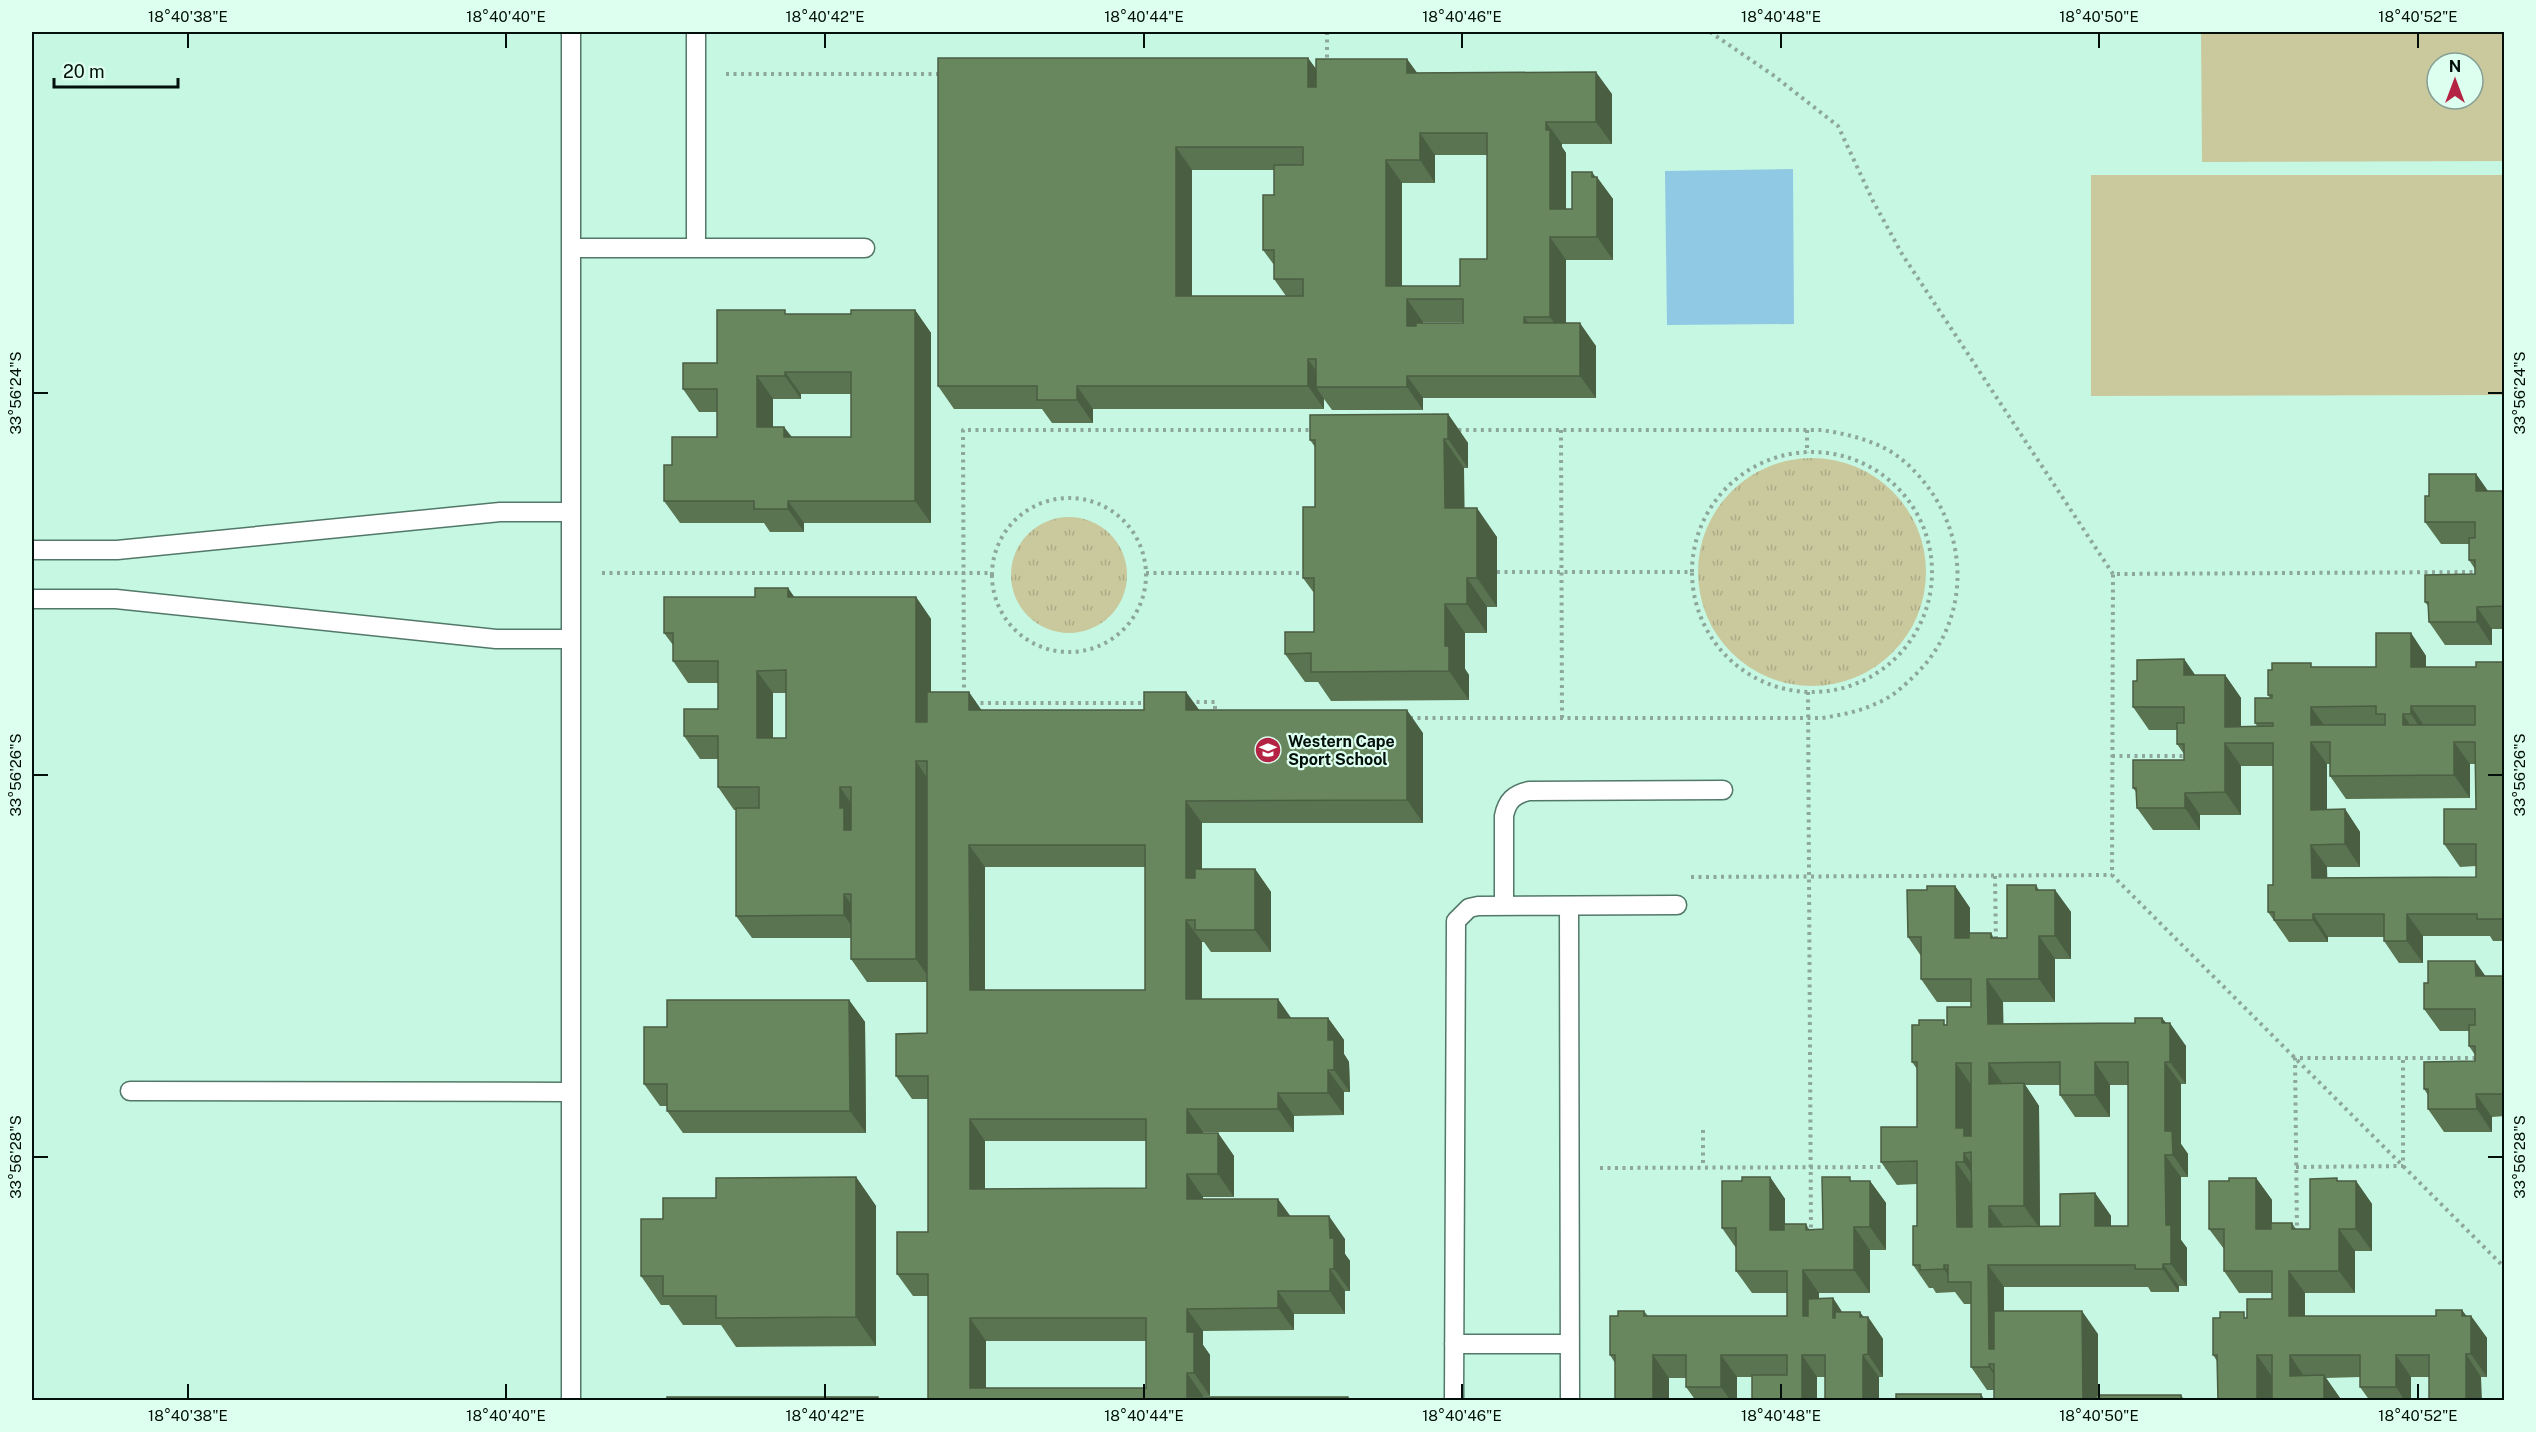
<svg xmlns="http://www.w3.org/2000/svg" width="2536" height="1432" font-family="'Public Sans',sans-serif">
	<defs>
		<pattern id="grass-tufts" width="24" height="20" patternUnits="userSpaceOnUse" patternTransform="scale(1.5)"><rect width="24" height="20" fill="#cac99e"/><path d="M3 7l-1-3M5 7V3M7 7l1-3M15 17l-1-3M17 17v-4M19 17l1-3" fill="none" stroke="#acab87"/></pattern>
	</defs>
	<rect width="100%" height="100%" fill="#ddfff0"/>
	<path fill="#c5f7e2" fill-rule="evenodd" d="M32 32H2504V1400H32ZM2437 63H2473V99H2437Z"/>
	<path fill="url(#grass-tufts)" d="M1698 572a114 114 0 1 1 228 0a114 114 0 1 1-228 0Z
		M1011 575a58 58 0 1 1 116 0a58 58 0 1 1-116 0Z"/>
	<path fill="#cac99e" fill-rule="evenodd" d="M2201 32H2504V161L2202 162ZM2437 63H2473V99H2437Z
		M2091 175H2504V395L2091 396Z"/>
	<path fill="#90c9e4" d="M1793 169 1794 324 1667 325 1665 171Z"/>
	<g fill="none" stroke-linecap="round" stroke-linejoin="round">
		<defs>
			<path id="lane" d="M571 248H865
				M696 248V32
				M32 550H117L500 512H571
				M32 599H116L496 639H571
				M1504 906V816C1507 801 1514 794 1529 791L1723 790
				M1569 906 1570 1400
				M130 1091 571 1092
				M1454 1344H1570
				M571 1400V32
				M1454 1400 1456 921 1469 908 1478 906 1677 905"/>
		</defs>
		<use href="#lane" stroke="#527869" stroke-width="21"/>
		<path stroke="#8da79c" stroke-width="4" stroke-dasharray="3 4.5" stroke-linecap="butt" d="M1327 32V64
			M1710 32 1773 75 1838 126 1873 201 1902 254 2113 574
			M726 74H943
			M1561 430 1562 718
			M1807 430V453
			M1692 572a120 120 0 1 1 240 0a120 120 0 1 1-240 0Z
			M992 575a77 77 0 1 1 154 0a77 77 0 1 1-154 0Z
			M1497 572H1691
			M2480 572 2113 574 2112 875 2504 1267
			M602 573H992
			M1146 573H1308
			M1808 692 1811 1234
			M964 695 963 430H1314
			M1189 702H1215V714
			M973 703H1149
			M1410 718H1822C1840 715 1858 712 1875 704 1889 699 1902 688 1912 678 1977 618 1970 520 1906 463 1883 442 1852 435 1822 430H1454
			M2112 756H2186
			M1995 876 1996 943
			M1691 877 2112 875
			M1703 1130V1167
			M2296 1167 2403 1166V1057
			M1600 1168 1887 1167
			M2297 1233 2295 1058H2478"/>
		<use href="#lane" stroke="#fff" stroke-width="18"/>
	</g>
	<path fill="#5a7451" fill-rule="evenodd" d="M938 58H1308L1316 69 1407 59 1417 73 1612 94V144H1562V147L1566 153V209H1572L1596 177 1613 199V260H1566V323L1596 346V398H1423V410H1332L1324 399V409H1093V423H1052L1042 409H954L938 386ZM1435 155H1487V259L1460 286H1402V183H1435ZM1192 170H1274V195L1263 250 1274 265V279L1286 296H1192ZM1423 322H1463V323H1423Z
		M915 310 931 333V523H804V532H770L764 523H680L664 501 672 465 717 437V412H699L683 389 717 363 788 314H851ZM801 394H851V437H792L784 427H773V399H801Z
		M1448 414 1468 443V468H1464V508L1497 537V607H1487V633H1465V669L1469 675V700L1331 701 1318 682H1305L1285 654 1314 632V593L1303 578 1315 507V447L1310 440Z
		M2476 474 2488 491H2505V629H2492V645H2445L2429 622V607L2425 602 2475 574V569L2469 560V544H2441L2425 522 2429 496Z
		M788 588 794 597H916L931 619V692L982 710H1144L1186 692 1199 710 1423 733V823H1202V869H1255L1271 892V952H1211L1204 942H1202V999L1291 1018H1328L1344 1040V1054L1349 1062 1350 1092H1344V1115L1294 1116V1132H1203V1133H1218L1234 1156V1197H1203V1199L1291 1216 1345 1239V1254L1350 1261V1291H1345V1314H1294V1330L1203 1331V1345L1210 1355V1396L928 1401V1296H913L897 1274 928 1232V1099H912L896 1076 927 1033V982H867L851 959V938H752L736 916V810H734L718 787V759H700L684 736 718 709V683H688L673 661V645L664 633 755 597ZM773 693H786V738H773ZM985 867H1145V990H985ZM985 1141H1146V1188L985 1189ZM986 1341H1146V1388H986Z
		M2411 633 2426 656V667H2476L2505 662V941H2493L2490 936H2423V963H2399L2384 941V937H2328V942H2289L2268 912 2273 885V766H2241V815H2200V830H2153L2137 808V793L2133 788 2184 760V754L2177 744V730H2149L2133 707 2137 681 2184 659 2195 675H2225L2241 698V726H2257L2255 723 2270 698 2268 695 2314 667H2376ZM2327 764H2330V776L2346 799 2470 798V764H2476V809L2444 844 2460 867 2476 866V877L2327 878V867H2360V832L2345 809 2327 810Z
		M2036 885 2039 890H2055L2071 912V959H2055V1002H2003V1024L2135 1023 2162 1018 2186 1046V1084H2181V1144L2188 1154V1177H2181V1240L2187 1248V1286H2179V1292H2151L2148 1287H2004V1311L2098 1334V1395H2181L2185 1401H1994V1390H1987L1971 1367V1304H1964L1955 1292 1936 1293 1933 1288H1929L1913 1265 1917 1226V1184L1897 1185 1881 1162 1917 1127V1069L1912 1062 1947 1024 1971 1007V1002H1937L1921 979V956L1908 937 1927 890 1955 886 1970 908V933H1991L1994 938H2007ZM2025 1085H2060V1095L2075 1117H2110V1085H2128V1226H2111V1216L2095 1193 2060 1226H2040L2039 1106Z
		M2486 976H2505V1116L2492 1117V1132H2444L2428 1109V1095L2424 1089 2475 1061V1055L2469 1046V1031H2440L2424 1009Z
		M849 1000 865 1022 866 1133H683L667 1111V1106H660L644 1084 667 1027Z
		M856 1177 876 1206V1346L736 1347 721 1325H683L669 1305H661L641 1276 663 1219 716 1198Z
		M1770 1177 1785 1199V1224H1806L1809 1229H1823L1853 1181H1870L1886 1203V1250H1870V1293H1819V1299L1833 1298 1842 1312H1860L1863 1317H1868L1883 1339V1377H1879V1401L1825 1377H1817V1401L1752 1377H1737V1401H1696L1686 1387V1378H1669L1615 1363 1610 1355 1618 1316 1644 1311 1648 1316H1787V1293H1752L1736 1271V1248L1722 1228 1742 1181Z
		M2256 1178 2272 1200V1223H2292L2296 1229H2310L2339 1181H2356L2372 1204V1251H2355V1293H2305V1316H2436L2462 1310 2466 1316H2471L2487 1338V1377H2411V1401H2370L2360 1387V1377L2326 1378 2340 1398V1401H2218L2217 1361 2213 1355 2247 1316 2272 1299V1293H2239L2224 1271V1249L2209 1229 2229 1181Z"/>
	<path fill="#4a5e42" d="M1308 58 1324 80V110L1308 87Z
		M1407 59 1423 81 1407 73Z
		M1596 72 1612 94V144L1596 122Z
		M1546 122 1562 144V147L1566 153V231L1550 209Z
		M1420 133 1435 155V183L1420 160Z
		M1176 147 1192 170V318L1176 296Z
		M1386 160 1402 183V308L1386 286Z
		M1592 172 1597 179V177L1613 199V260L1597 237Z
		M1550 237 1566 260V339L1550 317Z
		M1407 299 1423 322V349L1407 326Z
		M915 310 931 333V523L915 501Z
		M1524 317 1540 339 1524 323Z
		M1580 323 1596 346V398L1580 376Z
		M1308 359 1324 382 1316 387 1324 399V409L1308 386Z
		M785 372 801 394V399L785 376Z
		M757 376 773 399V449L757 427Z
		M1407 376 1423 398V410L1407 387Z
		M1077 386 1093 409V423L1077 400Z
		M1448 414 1468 443V468L1448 439Z
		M784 427 800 449 784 437Z
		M1444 439 1464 468 1465 537 1445 508Z
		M2476 474 2492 497 2476 491Z
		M788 501 804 523V532L788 509Z
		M1477 508 1497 537V607L1477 578Z
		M1467 578 1487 607V633L1467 604Z
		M788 588 804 611 788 597Z
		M916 597 931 619V745L916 722Z
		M1445 604 1465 633V669L1469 675V700L1449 671 1445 646Z
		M2477 607 2492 629V645L2477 622Z
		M2411 633 2426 656V689L2411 667Z
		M2184 659 2200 682 2184 675Z
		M757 671 773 693V761L757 738Z
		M2225 675 2241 698V743L2225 727Z
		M969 692 985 715 969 710Z
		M1186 692 1202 714 1186 710Z
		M2411 706 2426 729V737L2411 714Z
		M2311 707 2327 729 2311 725Z
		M1407 710 1423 733V823L1407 800Z
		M2403 714 2418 737 2403 725Z
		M2311 742 2327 764V832L2311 810Z
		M2454 742 2470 764V798L2454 775Z
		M2225 743 2241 766V815L2225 792Z
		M916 761 931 784 932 982 916 959Z
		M840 787 856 810 860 831 844 830 840 808Z
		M2185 793 2200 815V830L2185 808Z
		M1186 801 1202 823V901L1186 878Z
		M2345 809 2360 832V867L2345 844Z
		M969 845 985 867V1013L970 990Z
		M2311 845 2327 867 2328 901 2312 878Z
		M1255 869 1271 892V952L1255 930Z
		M1955 886 1970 908V960L1955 938Z
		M2055 890 2071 912V959L2055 936Z
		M844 894 860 916V938L844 915Z
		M2313 914 2328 937V942L2313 920Z
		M2407 914 2423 936V963L2407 941Z
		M1186 920 1202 942V1022L1186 999Z
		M2039 936 2055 959V1002L2039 979Z
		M2475 961 2491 984 2476 976Z
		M1987 979 2003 1002 2004 1046 1988 1024Z
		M1278 999 1294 1022 1278 1018Z
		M849 1000 865 1022 866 1133 850 1111Z
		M1328 1018 1344 1040V1054L1349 1062 1350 1092 1334 1070 1328 1040Z
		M2162 1018 2170 1029V1023L2186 1046V1084L2170 1062 2162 1023Z
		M2095 1062 2110 1085V1117L2095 1095Z
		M2165 1062 2181 1084V1144L2188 1154V1177L2173 1155 2165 1131Z
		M1956 1063 1972 1086 1980 1150 1956 1128Z
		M1989 1063 2004 1086 1989 1084Z
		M1328 1070 1344 1092V1115L1328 1093Z
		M2024 1083 2039 1106 2040 1229 2024 1206Z
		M1278 1093 1294 1116V1132L1278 1109Z
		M2476 1094 2492 1117V1132L2477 1109Z
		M1187 1109 1203 1132V1156L1187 1133Z
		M970 1119 985 1141V1211L970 1189Z
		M1218 1133 1234 1156V1197L1218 1174Z
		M1964 1153 1980 1176V1185L1964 1162Z
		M2165 1155 2181 1177V1240L2187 1248V1286L2171 1264 2166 1225Z
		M1956 1162 1972 1185 1973 1249 1957 1227Z
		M1187 1174 1203 1197V1221L1187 1199Z
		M856 1177 876 1206V1346L856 1317Z
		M1770 1177 1785 1199V1252L1770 1230Z
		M2256 1178 2272 1200V1251L2256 1229Z
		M1870 1181 1886 1203V1250L1870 1227Z
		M2356 1181 2372 1204V1251L2356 1229Z
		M2095 1193 2111 1216V1249L2095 1226Z
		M1278 1199 1294 1221 1278 1216Z
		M1989 1206 2005 1229 1989 1227Z
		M1329 1216 1345 1239V1254L1350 1261V1291L1334 1269 1330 1238Z
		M1854 1227 1870 1250V1293L1854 1270Z
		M2339 1229 2355 1251V1293L2339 1271Z
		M2163 1264 2179 1286V1292L2163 1269Z
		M1944 1265 1956 1282H1953L1944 1269Z
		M1988 1265 2004 1287V1371L1989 1349Z
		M1330 1269 1345 1291V1314L1330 1291Z
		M1803 1270 1819 1293V1338L1803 1316Z
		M2289 1271 2305 1293V1338L2289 1316Z
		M1278 1291 1294 1314V1330L1278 1308Z
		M1833 1298 1848 1321 1833 1318Z
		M1187 1309 1203 1331V1345L1210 1355V1396L1194 1373 1187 1332Z
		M2462 1310 2471 1322V1316L2487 1338V1377L2471 1354 2462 1316Z
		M2082 1311 2098 1334V1401H2083Z
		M1860 1312 1868 1323V1317L1883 1339V1377L1868 1354 1860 1317Z
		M970 1318 986 1341V1401L970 1388Z
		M2466 1354 2481 1377 2482 1401H2466Z
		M1653 1355 1669 1378V1401H1653Z
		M1721 1355 1737 1377V1401H1731L1721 1387Z
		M1802 1355 1817 1377V1401H1802Z
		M1863 1355 1879 1377V1401H1863Z
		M2257 1355 2273 1378V1401H2257Z
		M2290 1355 2305 1378 2290 1376Z
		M2396 1355 2411 1377V1401H2405L2396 1387Z
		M1989 1364 2004 1387V1390L1989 1367Z
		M1187 1373 1203 1396V1401L1187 1397Z
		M2324 1375 2340 1398V1401H2324Z
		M1981 1394 1985 1401H1981Z"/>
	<path fill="#69875e" stroke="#4a5e42" stroke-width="1.5" fill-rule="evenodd" d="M938 58H1308V87H1316V59H1407V73L1596 72V122H1546V130H1550V209H1572V172H1592V177H1597V237H1550V317H1524V323H1580V376H1407V387H1316V359H1308V386H1077V400H1037V386H938ZM1420 133H1487V259H1460V286H1386V160H1420ZM1176 147H1303V165H1274V195H1263V250H1274V279H1303V296H1176ZM1407 299H1463V323H1416V326H1407Z
		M717 310H785V314H851V310H915V501H788V509H754V501H664V465H672V437H717V389H683V363H717ZM785 372H851V437H784V427H757V376H785Z
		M1448 414V439H1444L1445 508H1477V578H1467V604H1445V646H1449V671L1311 672V653L1285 654V632H1314V578H1303V507H1315V440H1310V415Z
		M2429 474H2476V491H2505V606L2477 607V622H2429L2428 602H2425V575L2475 574V560H2469V538H2475V522H2425V496H2429Z
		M755 588H788V597H916V722H927V692H969V710H1144V692H1186V710H1407V800L1186 801V878H1195V869H1255V930H1195V920H1186V999H1278V1018H1328V1040H1334V1070H1328V1093H1278V1109H1187V1133H1218V1174H1187V1199H1278V1216H1329L1330 1238H1334V1269H1330V1291H1278V1308L1187 1309V1332H1194V1373H1187V1397H1348V1401H928V1274H897V1232H928V1076H896V1034L927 1033V761H916V959H851V894H844V915L736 916V808H759V787H718V736H684V709H718V661H673V633H664V597H755ZM786 670V738H757V671ZM840 787H851V830H844V808H840ZM969 845H1145V990H970ZM970 1119H1146V1188L970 1189ZM970 1318H1146V1388H970Z
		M2376 633H2411V667H2476V662H2505V919H2477V914H2407V941H2384V914H2313V920H2274V912H2268V885H2273V743H2225V792L2185 793V808H2137L2136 788H2133V760H2184V744H2177V723H2184V707H2133V681H2137V660L2184 659V675H2225V727L2273 726V723H2255V698H2272V695H2268V670H2272V663H2311V667H2376ZM2376 706V714H2385V725H2311V707ZM2411 706H2475V725H2403V714H2411ZM2311 742H2330V776L2454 775V742H2475L2476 809H2444V844H2476V877L2312 878 2311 845 2345 844V809L2311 810Z
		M2007 885H2036V890H2055V936H2039V979H1987L1988 1024 2135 1023V1018H2162V1023H2170V1062H2165V1131H2172L2173 1155H2165L2166 1225H2171V1264H2163V1269H2135V1265H1988L1989 1349H1994V1311H2082L2083 1400H1994V1364H1989V1367H1971V1282H1948V1265H1944V1269L1920 1270V1265H1913V1226H1917V1161L1881 1162V1127H1917V1062H1912V1025H1919V1020H1944V1025H1947V1007H1971V979H1921V937H1908L1907 890H1927V886H1955V938H1969V933H1991V938H2007ZM2060 1062V1095H2095V1062H2128V1226H2095V1193L2060 1194V1226L1989 1227V1206H2024V1083L1989 1084V1063ZM1956 1063H1971V1136H1964V1128H1956ZM1971 1152 1972 1227H1957L1956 1162H1964V1153Z
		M2428 961H2475L2476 976H2505V1094H2476L2477 1109H2428V1089H2424V1062L2475 1061V1046H2469V1025H2475V1009H2424V983H2428Z
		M667 1000H849L850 1111H667V1084H644V1027H667Z
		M856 1177V1317L716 1318V1296H663V1276H641V1219H663V1198H716V1178Z
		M1742 1177H1770V1230H1784V1224H1806V1230L1823 1229 1822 1177H1850V1181H1870V1227H1854V1270H1803V1316H1808V1299L1833 1298V1318H1835V1312H1860V1317H1868V1354L1863 1355V1401H1825V1355H1802V1401H1752V1375H1787V1355H1721V1387H1686V1355H1653V1401H1615V1355H1610V1316H1618V1311H1644V1316H1787V1271H1736V1228H1722V1181H1742Z
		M2229 1178H2256V1229H2271V1223H2292V1229H2310V1179L2337 1178V1181H2356V1229H2339V1271H2289V1316H2436V1310H2462V1316H2471V1354H2466V1401H2429V1355H2396V1387H2360V1355H2290V1376L2324 1375V1401H2272V1355H2257V1401H2218L2217 1355H2213V1318H2220V1312H2244V1318H2247V1299H2272V1271H2224V1229H2209V1181H2229Z
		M1896 1394H1981V1401H1896Z
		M2096 1395H2181V1401H2096Z
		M667 1397H878V1401H667Z"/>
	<path fill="none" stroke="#030f0a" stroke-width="2" d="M188 33V48M506 33V48M825 33V48M1144 33V48M1462 33V48M1781 33V48M2099 33V48M2418 33V48M33 393H48M2488 393H2503M33 775H48M2488 775H2503M33 1157H48M2488 1157H2503M188 1384V1399M506 1384V1399M825 1384V1399M1144 1384V1399M1462 1384V1399M1781 1384V1399M2099 1384V1399M2418 1384V1399"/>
	<defs>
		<symbol id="school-disc" viewBox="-11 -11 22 22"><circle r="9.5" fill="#b42244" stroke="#ddfff0"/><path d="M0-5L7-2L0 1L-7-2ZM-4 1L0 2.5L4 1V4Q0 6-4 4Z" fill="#fff"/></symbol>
	</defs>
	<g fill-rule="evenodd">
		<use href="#school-disc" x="1253" y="735" width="30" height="30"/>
	</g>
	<g text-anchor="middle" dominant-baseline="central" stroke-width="4.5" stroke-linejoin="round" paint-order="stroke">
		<g font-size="16" font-weight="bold" fill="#030f0a" stroke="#ddfff0" text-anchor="start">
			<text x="1288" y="741">Western Cape<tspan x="1288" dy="18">Sport School</tspan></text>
		</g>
	</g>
	<rect width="2536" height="1432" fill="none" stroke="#ddfff0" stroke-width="66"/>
	<g transform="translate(2455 81)"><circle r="28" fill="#ddfff0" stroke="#869f94" stroke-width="1.5"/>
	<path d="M0-4.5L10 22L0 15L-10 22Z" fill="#b42244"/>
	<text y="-9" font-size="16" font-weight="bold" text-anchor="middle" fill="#030f0a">N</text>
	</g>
	<path d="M54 78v9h124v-9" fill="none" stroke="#030f0a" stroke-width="3"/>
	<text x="63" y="78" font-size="18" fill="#030f0a" stroke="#ddfff0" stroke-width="4.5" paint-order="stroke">20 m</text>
	<rect x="33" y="33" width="2470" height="1366" fill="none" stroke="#030f0a" stroke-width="2"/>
	<g font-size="15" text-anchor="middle" fill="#030f0a">
		<text x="188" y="22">18°40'38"E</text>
		<text x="506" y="22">18°40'40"E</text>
		<text x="825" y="22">18°40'42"E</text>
		<text x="1144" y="22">18°40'44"E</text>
		<text x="1462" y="22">18°40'46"E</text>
		<text x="1781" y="22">18°40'48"E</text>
		<text x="2099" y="22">18°40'50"E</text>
		<text x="2418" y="22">18°40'52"E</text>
		<text transform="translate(16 393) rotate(-90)" y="5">33°56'24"S</text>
		<text transform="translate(2520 393) rotate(-90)" y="5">33°56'24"S</text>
		<text transform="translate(16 775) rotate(-90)" y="5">33°56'26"S</text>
		<text transform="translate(2520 775) rotate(-90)" y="5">33°56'26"S</text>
		<text transform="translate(16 1157) rotate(-90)" y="5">33°56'28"S</text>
		<text transform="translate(2520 1157) rotate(-90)" y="5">33°56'28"S</text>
		<text x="188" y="1421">18°40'38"E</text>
		<text x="506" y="1421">18°40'40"E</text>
		<text x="825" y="1421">18°40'42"E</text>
		<text x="1144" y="1421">18°40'44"E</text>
		<text x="1462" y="1421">18°40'46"E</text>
		<text x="1781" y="1421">18°40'48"E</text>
		<text x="2099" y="1421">18°40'50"E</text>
		<text x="2418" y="1421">18°40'52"E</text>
	</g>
</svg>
